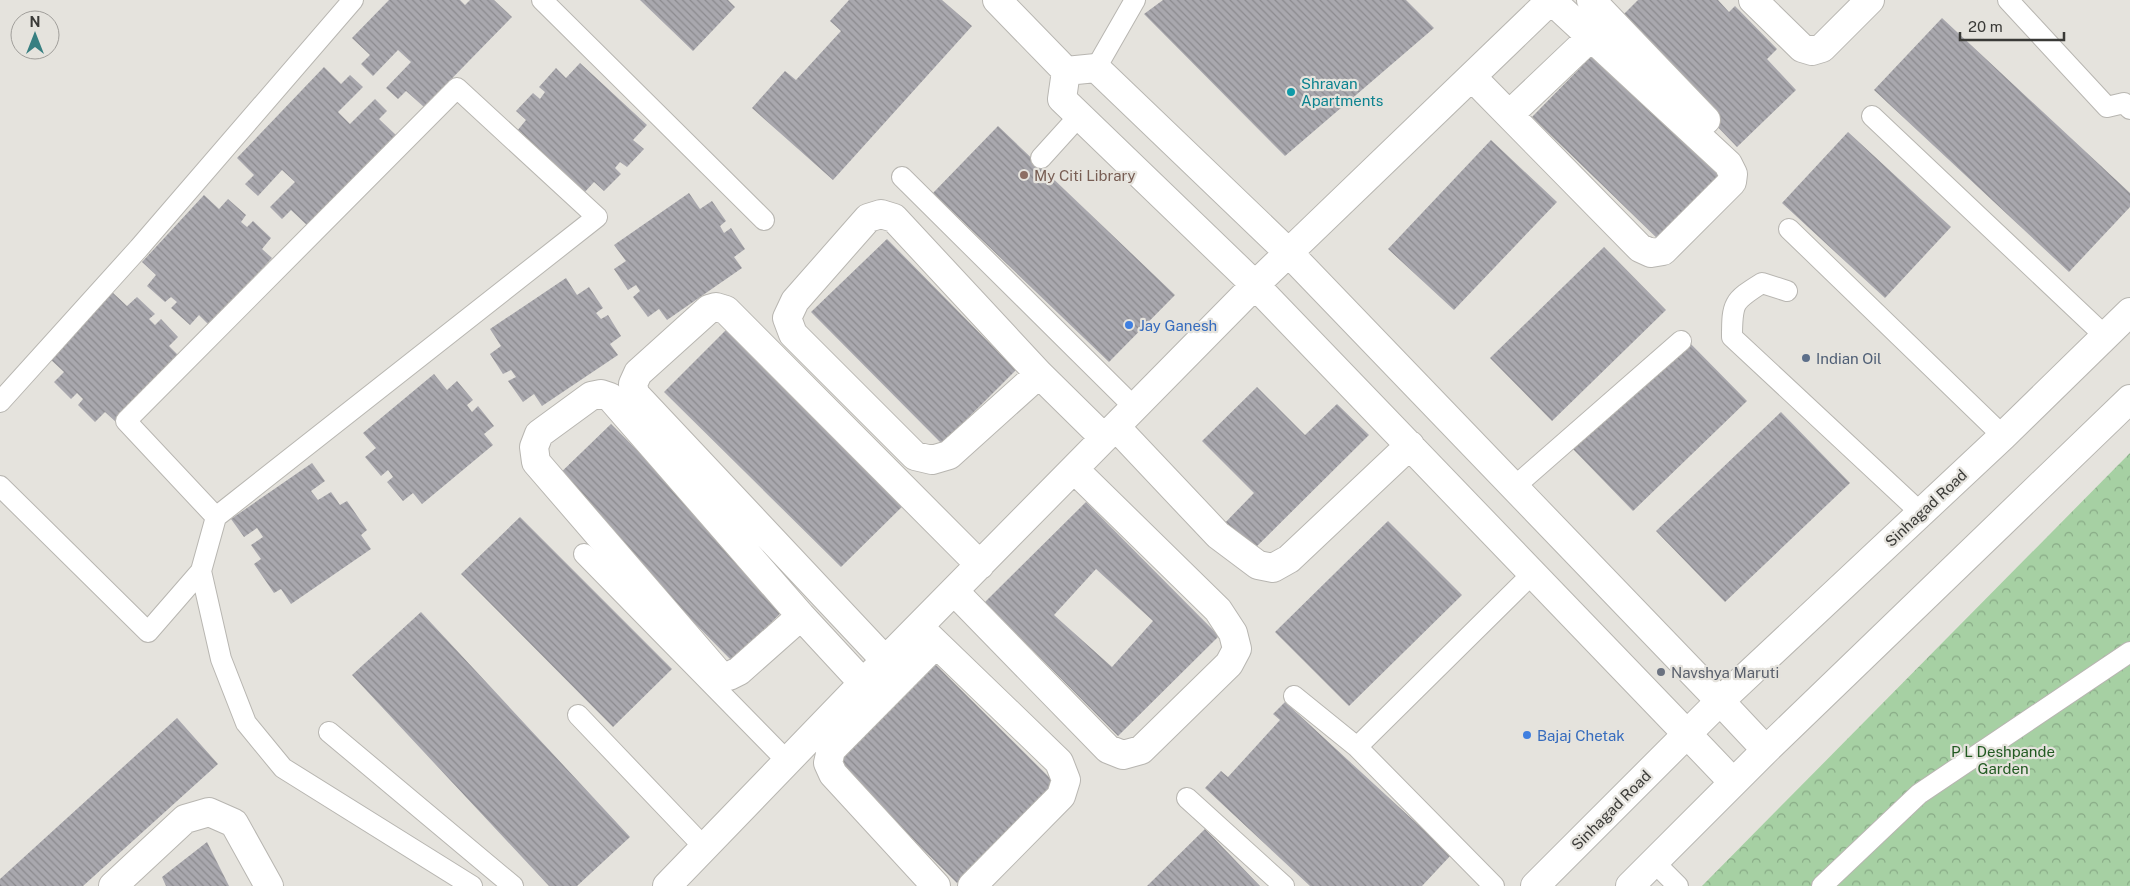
<svg xmlns="http://www.w3.org/2000/svg" width="2130" height="886" font-family="'Public Sans',sans-serif">
	<defs>
		<pattern id="forest-crowns" width="20" height="18" patternUnits="userSpaceOnUse" patternTransform="scale(1.25)"><rect width="20" height="18" fill="#a6d0a3"/><path d="M2 6a3 3 0 1 1 6 0M12 15a3 3 0 1 1 6 0" fill="none" stroke="#88aa86"/></pattern>
		<pattern id="building-back-hatch" width="6" height="6" patternUnits="userSpaceOnUse" patternTransform="scale(1.25)"><rect width="6" height="6" fill="#a9a8ae"/><path d="M-1 5l2 2M0 0l6 6M5-1l2 2" fill="none" stroke="#8b8a8e"/></pattern>
	</defs>
	<rect width="100%" height="100%" fill="#e5e3dd"/>
	<path fill="url(#forest-crowns)" d="M2130 453V886H1702Z"/>
	<path fill="url(#building-back-hatch)" fill-rule="evenodd" d="M389 0H460L465 5 470 0H494L512 17 424 107 406 91 398 99 386 88 411 62 398 50 373 76 361 64 370 55 352 38Z
		M640 0H728L735 7 693 51Z
		M849 0H942L972 26 833 180 752 108 785 71 796 80 841 31 830 21Z
		M1163 0H1406L1434 28 1285 156 1144 14Z
		M1638 0H1718L1729 12 1735 6 1777 49 1767 59 1796 90 1737 147 1616 22Z
		M1942 18 2130 193V207L2069 272 1874 90Z
		M1587 45 1723 177 1660 241 1532 117 1580 68 1572 60Z
		M580 63 647 125 633 140 644 149 627 167 620 162 615 168 621 174 604 191 594 182 584 193 517 131 526 120 516 111 533 93 540 99 545 92 539 87 556 68 566 78Z
		M324 67 341 84 350 75 363 87 338 112 350 124 375 99 387 111 379 119 397 136 309 227 291 210 282 219 270 207 295 182 282 170 258 196 245 184 254 175 237 158Z
		M998 126 1175 295 1109 362 933 193Z
		M1848 132 1951 227 1885 298 1782 203Z
		M1491 140 1557 202 1454 310 1388 249Z
		M689 193 700 209 712 201 726 221 720 226 724 233 731 228 745 249 734 257 742 268 667 320 659 309 648 317 633 297 640 291 636 285 628 290 614 269 626 261 614 245Z
		M204 195 219 209 228 199 246 215 241 222 247 227 253 221 271 238 262 249 272 258 209 325 199 315 190 325 171 308 177 302 171 297 165 302 147 286 156 275 142 262Z
		M887 239 1016 370 942 444 811 312Z
		M1604 247 1666 310 1552 421 1490 358Z
		M566 278 577 295 589 287 603 308 596 313 601 319 608 315 621 336 610 344 618 355 542 406 534 394 523 402 508 381 516 377 511 370 503 374 490 354 501 346 490 329Z
		M112 292 127 306 137 297 155 314 149 319 155 325 161 319 178 337 169 346 179 356 116 422 105 412 95 422 78 405 83 399 77 393 71 399 54 382 64 372 49 358Z
		M735 321 912 497 841 567 664 392Z
		M1685 338 1747 401 1633 511 1572 448Z
		M434 374 447 390 457 381 473 400 467 405 472 412 478 406 494 426 484 434 493 445 422 504 413 493 403 501 387 482 393 477 388 470 381 476 365 457 376 448 363 433Z
		M1257 387 1305 435 1337 404 1369 435 1249 554 1221 527 1254 493 1202 441Z
		M1781 412 1850 483 1725 602 1656 531Z
		M611 424 790 604 732 661 553 480Z
		M312 463 325 481 311 491 318 500 331 492 340 505 347 501 367 530 361 535 371 549 291 604 281 589 274 593 254 564 261 559 251 545 263 537 257 528 244 537 231 519Z
		M1086 502 1219 636 1118 736 985 602ZM1096 569 1153 621 1112 667 1054 615Z
		M520 517 672 669 613 727 461 574Z
		M1388 521 1462 595 1349 706 1275 632Z
		M421 612 630 837 577 886H549L352 675Z
		M935 664 1057 785 957 883 836 763Z
		M1285 702 1451 855 1422 886H1310L1205 788 1221 771 1228 777 1280 720 1273 714Z
		M177 718 218 764 83 886H0V879Z
		M1205 829 1260 886H1147Z
		M207 842 229 886H166L162 877Z"/>
	<g fill="none" stroke-linecap="round" stroke-linejoin="round">
		<defs>
			<path id="lane" d="M542 0 764 220
				M2008 0 2107 107 2124 103 2130 109
				M1096 68 1135 0
				M1872 116 2105 336
				M1041 158 1079 116
				M902 177 1135 408
				M1789 229 2003 436
				M1787 291 1762 283C1733 301 1732 303 1732 337L1921 513
				M0 402 139 248 353 0
				M0 486 148 632 201 571 216 517 597 217 457 88 126 421 216 517
				M1513 488 1681 341
				M584 554 787 761
				M201 571 221 659 246 723 283 768 472 886
				M1294 696 1357 747 1494 886
				M578 715 703 846
				M329 732 513 886
				M1357 747 1533 573
				M1187 798 1284 886
				M1654 862 1678 886
				M1822 886 1919 794 2130 652"/>
			<path id="street" d="M997 0 1066 71
				M1591 0 1706 120
				M1753 0 1802 48 1812 51 1822 48 1870 0
				M1066 71 1096 68 1289 253 1720 701
				M1066 71 1062 99 1255 285 1687 734
				M1472 77 1640 248 1651 253 1663 251 1732 182 1733 174 1728 164 1551 0
				M1510 114 1592 36
				M1039 374 949 455 932 460 915 456 793 334 787 318 795 301 868 218 881 214 894 218 1039 374 1104 438
				M1116 427 1218 535 1258 565 1273 568 1289 559 1410 445
				M954 591 1108 749 1123 755 1141 750 1229 664 1237 649 1233 633 1218 610 1074 469
				M801 616 739 671 729 676 719 674 536 462 534 447 539 434 591 396 601 394 610 397 801 616 863 683
				M919 627 1059 762 1066 780 1061 796 972 886
				M936 644 831 750 828 763 833 774 936 886
				M885 660 635 394 633 384 638 373 709 309 716 307 726 310 980 565
				M113 886 185 819 209 812 234 823 269 886
				M667 886 863 683 1255 285 1551 0"/>
			<path id="primary" d="M1720 701 1766 750
				M1687 734 1733 782
				M1535 886 1720 701 2003 436 2130 312
				M1630 886 1766 750 2130 399"/>
		</defs>
		<use href="#lane" stroke="#b8b6b1" stroke-width="22"/>
		<use href="#street" stroke="#b8b6b1" stroke-width="30"/>
		<use href="#primary" stroke="#b8b6b1" stroke-width="30"/>
		<use href="#lane" stroke="#fff" stroke-width="20"/>
		<use href="#street" stroke="#fff" stroke-width="28"/>
		<use href="#primary" stroke="#fff" stroke-width="28"/>
	</g>
	<circle fill="#0f9aa8" stroke="#e5e3dd" stroke-width="2" cx="1291" cy="92" r="5"/>
	<circle fill="#8d6e63" stroke="#e5e3dd" stroke-width="2" cx="1024" cy="175" r="5"/>
	<g fill="#3f7fe0" stroke="#e5e3dd" stroke-width="2">
		<circle cx="1129" cy="325" r="5"/>
		<circle cx="1527" cy="735" r="5"/>
	</g>
	<circle fill="#5c6f8a" stroke="#e5e3dd" stroke-width="2" cx="1806" cy="358" r="5"/>
	<circle fill="#6b7280" stroke="#e5e3dd" stroke-width="2" cx="1661" cy="672" r="5"/>
	<g text-anchor="middle" dominant-baseline="central" stroke-width="4.5" stroke-linejoin="round" paint-order="stroke">
		<g font-size="15" fill="#0d838f" stroke="#e5e3dd" text-anchor="start">
			<text x="1301" y="83">Shravan<tspan x="1301" dy="17">Apartments</tspan></text>
		</g>
		<g font-size="15" fill="#785e54" stroke="#e5e3dd" text-anchor="start">
			<text x="1034" y="175">My Citi Library</text>
		</g>
		<g font-size="15" fill="#366cbe" stroke="#e5e3dd" text-anchor="start">
			<text x="1139" y="325">Jay Ganesh</text>
			<text x="1537" y="735">Bajaj Chetak</text>
		</g>
		<g font-size="15" fill="#4e5e75" stroke="#e5e3dd" text-anchor="start">
			<text x="1816" y="358">Indian Oil</text>
		</g>
		<g font-size="15" fill="#3a3a37" stroke="#e5e3dd">
			<text transform="translate(1926 508) rotate(-43)">Sinhagad Road</text>
			<text transform="translate(1611 810) rotate(-45)">Sinhagad Road</text>
		</g>
		<g font-size="15" fill="#5b616d" stroke="#e5e3dd" text-anchor="start">
			<text x="1671" y="672">Navshya Maruti</text>
		</g>
		<g font-size="15" fill="#215a21" stroke="#e5e3dd">
			<text x="2003" y="751">P L Deshpande<tspan x="2003" dy="17">Garden</tspan></text>
		</g>
	</g>
	<g transform="translate(35 35)"><circle r="24" fill="#e5e3dd" stroke="#a19f9b"/>
	<path d="M0-4L9 19L0 12L-9 19Z" fill="#377f81"/>
	<text y="-8" font-size="14" font-weight="bold" text-anchor="middle" fill="#3a3a37">N</text>
	</g>
	<path d="M1960 32v8h104v-8" fill="none" stroke="#3a3a37" stroke-width="2.5"/>
	<text x="1968" y="32" font-size="15" fill="#3a3a37" stroke="#e5e3dd" stroke-width="4" paint-order="stroke">20 m</text>
</svg>
